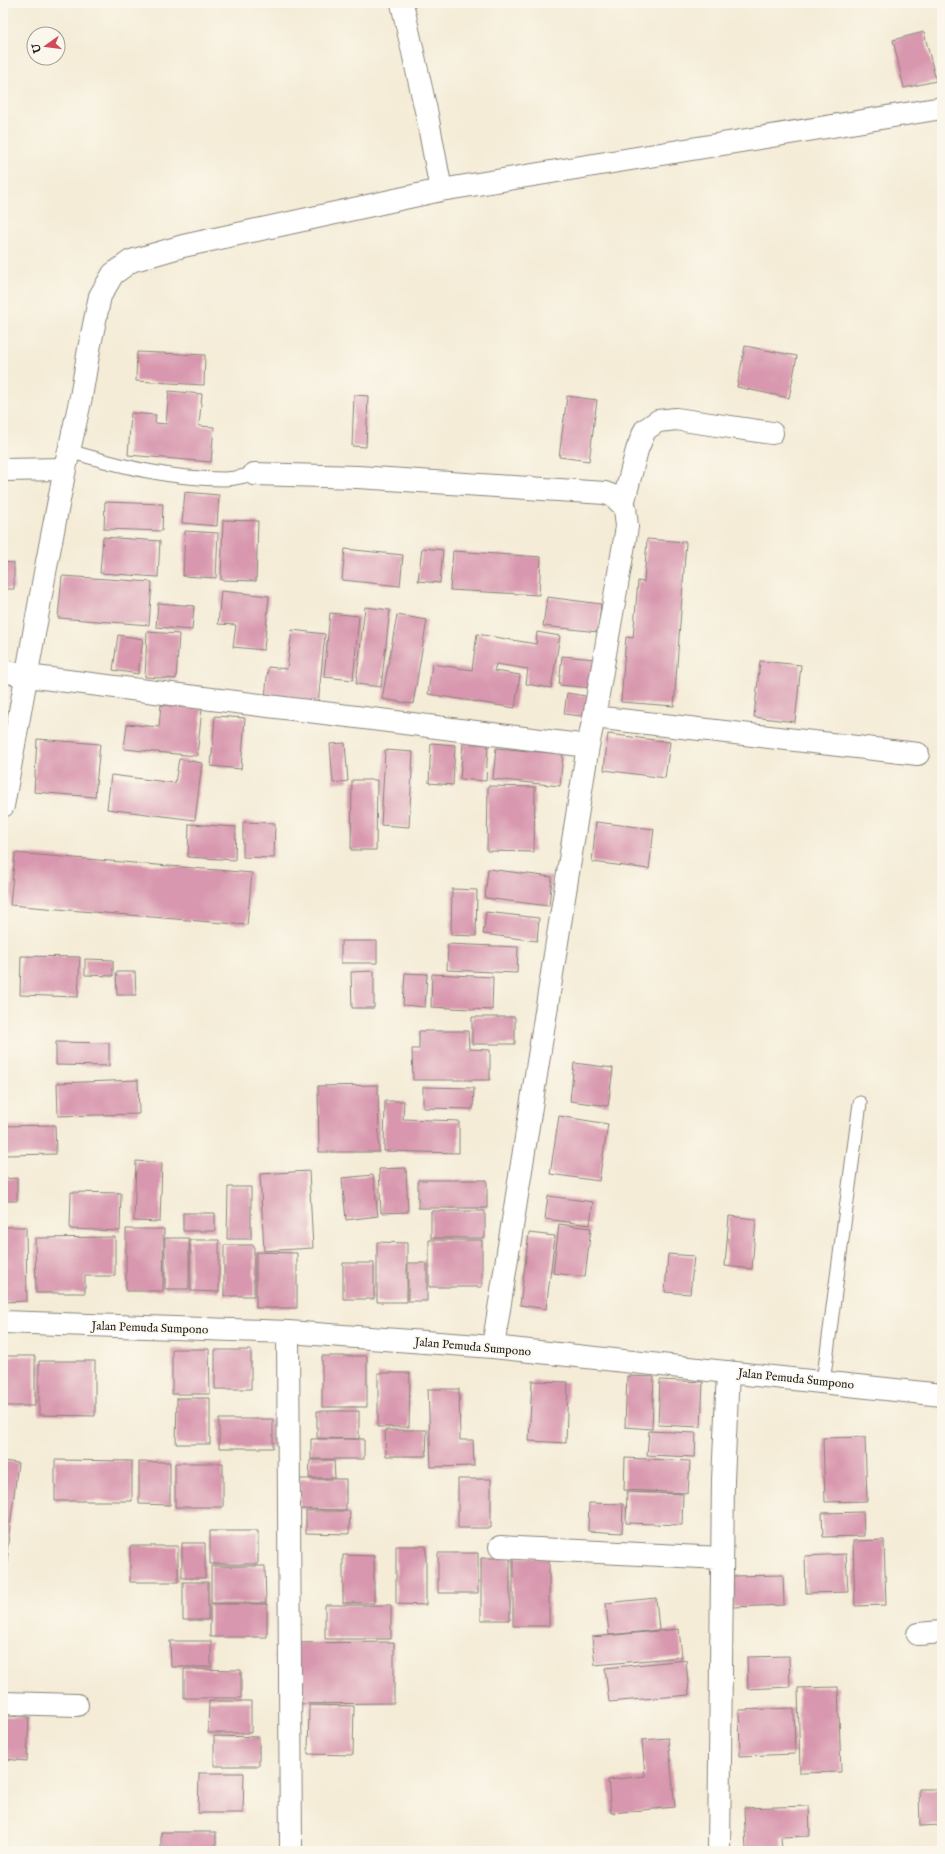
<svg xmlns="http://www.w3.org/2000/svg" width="945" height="1854" font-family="'IM FELL English',serif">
	<rect width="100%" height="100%" fill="#fbf7ec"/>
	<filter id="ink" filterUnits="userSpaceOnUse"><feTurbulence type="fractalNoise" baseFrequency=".025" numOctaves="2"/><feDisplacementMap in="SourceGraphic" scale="8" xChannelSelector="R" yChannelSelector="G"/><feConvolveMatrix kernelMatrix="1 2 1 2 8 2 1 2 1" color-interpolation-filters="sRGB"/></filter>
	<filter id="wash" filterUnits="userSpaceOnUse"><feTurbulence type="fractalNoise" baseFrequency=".012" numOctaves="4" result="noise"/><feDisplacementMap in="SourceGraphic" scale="16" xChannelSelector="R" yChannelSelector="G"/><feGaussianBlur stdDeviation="0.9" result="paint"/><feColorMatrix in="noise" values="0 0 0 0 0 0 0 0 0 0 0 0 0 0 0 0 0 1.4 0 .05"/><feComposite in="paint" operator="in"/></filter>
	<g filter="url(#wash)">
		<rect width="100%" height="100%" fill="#f4ecd7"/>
		<g id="blocks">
			<path fill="#d897ae" d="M924 32 936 81 904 88 893 40Z
				M745 346 797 356 789 398 737 387Z
				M137 352 205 355 204 385 136 381Z
				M169 391 202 394 199 426 214 427 211 462 128 455 131 413 156 415 155 423 166 424Z
				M354 395 368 396 366 447 352 446Z
				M567 396 597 400 589 461 559 457Z
				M185 492 219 495 217 526 182 523Z
				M105 502 163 504 162 531 104 529Z
				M223 520 258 521 256 581 221 580Z
				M185 531 218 533 216 578 183 576Z
				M103 537 160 541 158 577 100 573Z
				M647 539 686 542 674 706 621 702 626 637 633 638 638 581 644 582Z
				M422 548 443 550 440 583 418 581Z
				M345 549 403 555 400 586 342 580Z
				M453 551 541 557 539 595 450 590Z
				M3 562 14 563V589H3Z
				M62 576 152 582 149 625 58 618Z
				M221 591 269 596 264 650 233 647 236 625 218 624Z
				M547 597 601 604 598 632 543 626Z
				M158 603 194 606 192 630 156 627Z
				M365 607 390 610 381 687 356 684Z
				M330 613 359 616 353 680 324 677Z
				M397 615 427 620 413 704 382 699Z
				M292 630 325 634 318 704 265 698 268 667 287 669Z
				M147 632 179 634 176 679 145 677Z
				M537 632 560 636 551 688 526 684 528 669 496 664 494 671 520 675 515 708 428 694 432 664 472 670 477 634 536 644Z
				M118 635 143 639 138 674 113 670Z
				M562 656 595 659 592 688 559 685Z
				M760 661 801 665 795 722 754 717Z
				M567 693 591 697 588 717 564 714Z
				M161 705 202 709 197 756 124 749 127 724 159 727Z
				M215 716 245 718 241 769 211 766Z
				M608 734 670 742 665 778 604 770Z
				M37 739 100 744 95 797 34 792Z
				M345 743 348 781 333 783 330 744Z
				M431 743 455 745 453 785 429 783Z
				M463 743 488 745 486 781 460 779Z
				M496 748 563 754 560 786 493 779Z
				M385 750 413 752 409 827 381 825Z
				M179 759 202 763 195 820 107 809 111 775 175 783Z
				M352 780H377L376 850H351Z
				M488 786 535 787 534 852 487 851Z
				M243 822 275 823 274 858 243 857Z
				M596 822 654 829 649 869 592 862Z
				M189 824 236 827 235 860 188 857Z
				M15 853 252 873 247 925 10 905Z
				M488 869 552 877 549 906 485 898Z
				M452 889 477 890 476 936 451 935Z
				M486 912 539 918 537 941 483 934Z
				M341 941H377V963H341Z
				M448 944 518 947 517 973 447 970Z
				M21 956 80 957 78 997 20 995Z
				M85 959 113 960V976L85 975Z
				M374 971V1008H352L351 972Z
				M116 972H135L136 995H117Z
				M405 973 427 974 425 1007 403 1005Z
				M432 974 493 977 492 1010 431 1007Z
				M472 1017H515V1044H472Z
				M419 1031H468L469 1049 490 1050V1080H413L412 1049H419Z
				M56 1042 109 1043V1066L56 1065Z
				M574 1063 613 1068 608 1106 570 1101Z
				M138 1080 139 1114 58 1116 57 1083Z
				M378 1085 379 1152H319L318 1086Z
				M423 1087 474 1088 473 1109 423 1108Z
				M385 1101H404L403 1119 459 1121V1153L384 1151Z
				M559 1116 608 1124 599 1181 550 1174Z
				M55 1125 56 1154 4 1155 3 1126Z
				M136 1161 162 1163 160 1222 134 1221Z
				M406 1168 408 1212 381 1213 379 1169Z
				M309 1171 313 1248 264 1251 260 1174Z
				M373 1175 378 1216 346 1220 342 1178Z
				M17 1178V1201H3V1179Z
				M418 1180H487V1208H418Z
				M228 1187H251V1239H227Z
				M71 1192 121 1193 120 1231 70 1229Z
				M548 1196 593 1202 590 1225 545 1219Z
				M431 1211H485V1238H431Z
				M183 1213H215V1231H183Z
				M729 1216 756 1219 752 1269 725 1266Z
				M559 1224 591 1228 585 1277 553 1273Z
				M3 1227H26L27 1301 3 1302Z
				M126 1229H164L163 1291H126Z
				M529 1233 555 1236 546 1309 520 1305Z
				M115 1237V1276H85V1293H36L35 1238Z
				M165 1238H189V1289H165Z
				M190 1240H219V1292L191 1291Z
				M429 1240H482V1287H429Z
				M377 1242 407 1243V1302H377Z
				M224 1245H254V1296H224Z
				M256 1252 297 1253V1308H256Z
				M668 1254 694 1256 690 1294 665 1292Z
				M343 1263H374V1299H343Z
				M408 1263H427V1301H408Z
				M172 1349H209L210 1394H172Z
				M215 1350H251V1389H215Z
				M3 1356H35V1406H3Z
				M322 1356H367V1407H322Z
				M39 1361H95V1416L39 1415Z
				M378 1373H410L409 1427H378Z
				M627 1376 654 1377 652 1429 625 1427Z
				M660 1380 703 1382 701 1427 658 1425Z
				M532 1381 568 1382 566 1443 529 1441Z
				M428 1389H459L460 1440H473L474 1466 431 1467Z
				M177 1398H210V1444H176Z
				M317 1411H359V1439L317 1438Z
				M219 1419H273V1448H219Z
				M385 1430H427L426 1456H386Z
				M649 1431 696 1433 695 1457 647 1455Z
				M865 1437 867 1501 825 1502 823 1438Z
				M311 1439H364V1459H311Z
				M625 1458 690 1461 688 1493 624 1490Z
				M55 1460 132 1461V1501H55Z
				M310 1460H334L335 1478H309Z
				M3 1461 18 1463 7 1551H3Z
				M139 1462H170V1505L139 1504Z
				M175 1463H223V1507H175Z
				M300 1479H346V1510L300 1509Z
				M458 1479H491V1528H458Z
				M627 1492 683 1494 682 1525 626 1523Z
				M589 1503 623 1504 622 1533 588 1531Z
				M306 1511H350L349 1534 306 1533Z
				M863 1512 864 1536 823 1537 822 1513Z
				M210 1531H258V1564H210Z
				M884 1540 886 1605 855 1606 853 1541Z
				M182 1543H205V1578H182Z
				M130 1546H178V1582H130Z
				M396 1546H426V1605L396 1604Z
				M3 1552 8 1553 5 1580H3Z
				M438 1553H478V1593H438Z
				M846 1554 848 1592 806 1593 805 1556Z
				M343 1555 374 1556V1603H343Z
				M513 1557 549 1558V1626H513Z
				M481 1558H510V1620H481Z
				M211 1566H265L266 1603H211Z
				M783 1575 784 1605 733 1607V1576Z
				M183 1582H208V1620H183Z
				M656 1598 659 1630 609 1635 606 1603Z
				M210 1604H267V1637H210Z
				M325 1605H391V1639H325Z
				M679 1629 682 1657 595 1665 592 1637Z
				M170 1641H211V1667H171Z
				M394 1642V1703L292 1704 291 1643Z
				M789 1656 790 1687 748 1689 747 1657Z
				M686 1660 689 1695 609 1702 605 1668Z
				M184 1669 241 1670V1698H184Z
				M838 1687 841 1772 800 1773 798 1688Z
				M209 1701H251V1733H208Z
				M309 1705 354 1706 353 1755 308 1754Z
				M794 1708 795 1754 740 1756 739 1710Z
				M3 1716 29 1717 27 1761 3 1759Z
				M214 1736 259 1737V1766H214Z
				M668 1738 675 1807 611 1813 608 1780 645 1776 642 1740Z
				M199 1773H244L243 1813H198Z
				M919 1789H942V1825L920 1826Z
				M809 1806 810 1836 781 1837 782 1851H746L744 1808Z
				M161 1832H216V1851H161Z"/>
		</g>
	</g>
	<g filter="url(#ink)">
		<use href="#blocks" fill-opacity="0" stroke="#88847a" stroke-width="1"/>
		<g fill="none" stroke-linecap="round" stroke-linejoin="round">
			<defs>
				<path id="lane" d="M69 451C120 466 170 479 224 479 234 479 244 476 254 474
					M823 1383 860 1103"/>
				<path id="street" d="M402 3 427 115 441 190 942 108
					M3 470 65 469
					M254 474 358 477 605 493 613 496 625 507 627 527 594 717 588 746 493 1347
					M623 504 637 450 645 430 658 421 676 419 772 433
					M3 671 27 676 588 746
					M594 717 918 754
					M3 806 46 567 65 469 81 397 89 349 100 296 113 274 131 261 183 246 441 190
					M3 1322 288 1332 493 1347 942 1395
					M288 1332 291 1851
					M500 1547 721 1558
					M918 1634 942 1632
					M3 1703 77 1705
					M719 1851 723 1480 728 1372"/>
			</defs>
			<use href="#lane" stroke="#88847a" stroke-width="15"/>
			<use href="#street" stroke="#88847a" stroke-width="24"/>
			<use href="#lane" stroke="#fff" stroke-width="13"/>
			<use href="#street" stroke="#fff" stroke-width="22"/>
		</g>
	</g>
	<g text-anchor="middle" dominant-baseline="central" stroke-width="3.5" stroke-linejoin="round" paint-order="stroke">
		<g font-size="12" fill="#1c1c1c" stroke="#fbf7ec">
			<text transform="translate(150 1328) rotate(2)">Jalan Pemuda Sumpono</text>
			<text transform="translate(473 1347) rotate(5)">Jalan Pemuda Sumpono</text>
			<text transform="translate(796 1379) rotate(6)">Jalan Pemuda Sumpono</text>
		</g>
	</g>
	<rect width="945" height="1854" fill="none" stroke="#fbf7ec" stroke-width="16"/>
	<g transform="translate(46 46) rotate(256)"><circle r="19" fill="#fbf7ec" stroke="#a29f99"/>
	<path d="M0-3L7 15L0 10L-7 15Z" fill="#d1495b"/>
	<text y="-6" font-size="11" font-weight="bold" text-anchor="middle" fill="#1c1c1c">U</text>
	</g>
</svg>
